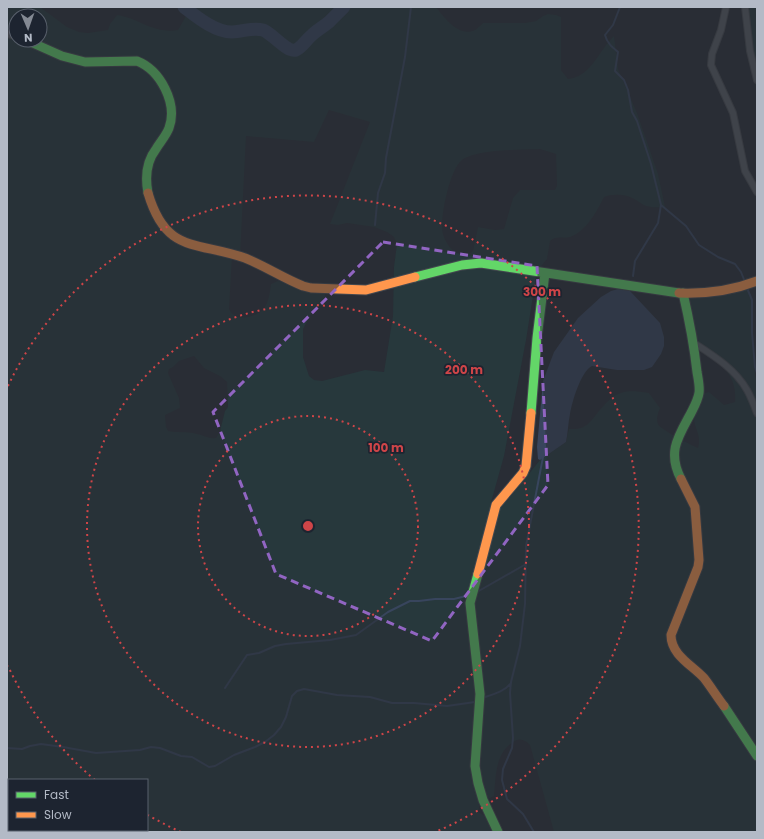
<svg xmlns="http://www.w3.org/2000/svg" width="764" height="839" font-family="Poppins,sans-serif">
	<rect width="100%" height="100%" fill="#292d35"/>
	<path fill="#27383c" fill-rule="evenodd" d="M7 7H40L67 27 79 32 88 33 108 30 110 24 117 15C139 18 153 34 178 30L186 16 188 7H336L338 9 344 7H436C444 17 459 38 475 30 478 28 481 25 483 23H525L536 21 543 16 548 14 556 15 561 17V70L568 79C592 76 598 51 614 36L618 69 637 113 658 174 665 207C659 207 652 208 646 206 641 204 637 200 632 198 624 194 613 194 604 197 597 211 587 231 570 237 563 239 556 235 550 241L547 259 538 270 536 277 526 340 504 456 490 506 496 508 507 501 540 460 566 442 569 429C572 429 578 429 581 428 587 426 592 420 595 416 613 393 620 388 649 393L660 408C658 413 656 419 658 424 661 430 691 445 698 448 702 434 693 428 694 416 694 409 699 401 702 394L709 392 724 405 735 402C736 389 733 378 724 368 717 361 708 357 703 349 692 333 690 311 686 292L747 286C755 303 751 316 752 333 753 351 754 370 757 387V832H554L530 745C525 740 520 737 513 742 495 754 496 776 494 796L480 803 478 812 487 817 495 832H7ZM16 16H40V40H16ZM329 110 370 122 330 224 338 225 347 223 374 227 387 232 394 237 397 244 394 267 393 316 384 372 365 370 322 381 314 380 309 376 303 357V329L311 314 324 301 326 290 278 281 271 284C270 291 269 299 266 305 260 317 236 324 229 309L232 257 240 258 246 136 314 142ZM540 149 556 154 557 186 555 190H520L513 198 504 229 495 230 478 227 473 251 467 255C460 254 453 252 449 246 447 243 444 238 443 234 439 220 450 170 461 161 475 149 522 150 540 149ZM194 356 204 368 220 376 227 382 228 407 225 411 220 431 216 438C208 439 204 435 197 434 187 431 178 433 168 431L166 427 165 415 180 408 179 398 168 373 169 369 173 367 179 361ZM9 780H147V830H9Z
		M742 7H757V91L746 51Z"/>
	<path fill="#38455d" d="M618 289 630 291 660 323 664 337V346L661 354 652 367 644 370H617L592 366C581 371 572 402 570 414 568 423 568 433 566 442L540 460 538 459 537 447 543 381 554 352 578 318 601 297 611 291Z"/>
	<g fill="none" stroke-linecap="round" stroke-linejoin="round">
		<path stroke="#38455d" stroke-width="2" d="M620 7 613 25 605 35C607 43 612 47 618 52L615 71 624 80 628 90 632 112 637 121 651 164 661 205 686 226 699 245 718 257 735 264 741 272 745 282
			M375 225 378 193 385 173 386 158 405 57 411 7
			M633 276 635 261 658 223 661 205
			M747 288 752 300V333L755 367 757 373
			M477 592 526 564
			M225 688 247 655 259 653 275 646 286 644 330 640 356 635 388 612 410 601H419L435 599H454L466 596
			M485 697C494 694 505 691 511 683
			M7 748 22 749 30 746 41 744 63 747 96 753 140 750 151 747 160 748 181 756 192 757 209 767 215 766 234 755 255 747 265 742 274 735 281 727 286 717 292 696 297 691 304 689 337 695 370 697 392 703H414L447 706 475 702
			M534 832 523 814 507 799 502 780 503 769 512 748 513 738 510 693 511 682 520 646 525 604 526 546 543 457"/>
		<path stroke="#38455d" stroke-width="13" d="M184 7C197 17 215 32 232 32 243 32 252 27 263 30 272 33 287 53 296 50 302 47 307 39 312 35 317 30 323 27 329 22 334 17 339 12 344 7"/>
		<defs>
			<path id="street" d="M726 7 721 30 712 54 711 65 733 113 745 171 757 192
				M745 7 750 51 757 80
				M7 34 16 36
				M694 343C714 356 735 369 747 390 751 397 754 405 757 413"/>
			<path id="fast" d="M26 40 62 56 85 62 137 61C160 70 178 103 169 128 166 136 160 142 156 149 146 162 145 177 148 193
				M415 277 462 265 481 263 679 293
				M531 413 537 338 545 273
				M681 479C667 452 678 437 691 413 694 407 698 400 699 393 700 387 698 378 697 372 694 345 689 319 683 293
				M478 574 470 603 480 694 475 766 478 783 483 800 498 832
				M724 706 757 756"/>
			<path id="slow" d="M148 193C166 254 196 241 245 258 265 266 283 278 303 286L311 288 366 290 415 277
				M679 293C707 294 731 291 757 281
				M681 479 695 507 699 560 698 567 671 635C671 655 692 665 704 678 711 687 717 697 724 706
				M478 574 496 505 523 473 526 466 531 413"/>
		</defs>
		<use href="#street" stroke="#474a50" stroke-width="8"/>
		<use href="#fast" stroke="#44484f" stroke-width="11"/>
		<use href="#slow" stroke="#44484f" stroke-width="11"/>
		<use href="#street" stroke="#595d64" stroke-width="6"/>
		<use href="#fast" stroke="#63d668" stroke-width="9"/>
		<use href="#slow" stroke="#ff974d" stroke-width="9"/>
	</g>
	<path d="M0 0H764V839H0ZM383 242 537 266 548 485 432 641 276 574 213 412Z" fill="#292d35" fill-opacity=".55" fill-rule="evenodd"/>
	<path fill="none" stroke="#9165c2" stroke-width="3" stroke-dasharray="8 5" stroke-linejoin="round" d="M383 242 537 266 548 485 432 641 276 574 213 412Z"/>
	<g fill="none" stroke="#cf4548" stroke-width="2" stroke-dasharray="2 4">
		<circle cx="308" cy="526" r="110"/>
		<circle cx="308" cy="526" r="221"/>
		<path d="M181 832A331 331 0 0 1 148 815M95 780A331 331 0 0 1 8 666M8 386A331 331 0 1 1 435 832"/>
	</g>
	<circle cx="308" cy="526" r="6" fill="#cf4548" stroke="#1d2430" stroke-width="2"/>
	<g font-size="12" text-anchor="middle" font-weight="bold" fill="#cf4548" stroke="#1d2430" stroke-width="3.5" stroke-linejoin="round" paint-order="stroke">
		<text x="542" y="296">300 m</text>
		<text x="464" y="374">200 m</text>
		<text x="386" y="452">100 m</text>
	</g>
	<rect width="764" height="839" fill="none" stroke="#b3bac6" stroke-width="16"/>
	<rect x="8" y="779" width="140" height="52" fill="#1d2430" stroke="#59606c"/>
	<rect x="16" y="792" width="20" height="6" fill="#63d668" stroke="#59606c"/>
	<text x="44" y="799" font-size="12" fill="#b3bac6">Fast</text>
	<rect x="16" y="812" width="20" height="6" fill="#ff974d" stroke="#59606c"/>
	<text x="44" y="819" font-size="12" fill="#b3bac6">Slow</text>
	<g transform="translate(28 28) rotate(178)"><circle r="19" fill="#1d2430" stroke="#59606c"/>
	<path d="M0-3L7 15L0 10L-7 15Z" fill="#838993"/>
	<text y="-6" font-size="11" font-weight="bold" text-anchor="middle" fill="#b3bac6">N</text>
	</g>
</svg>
